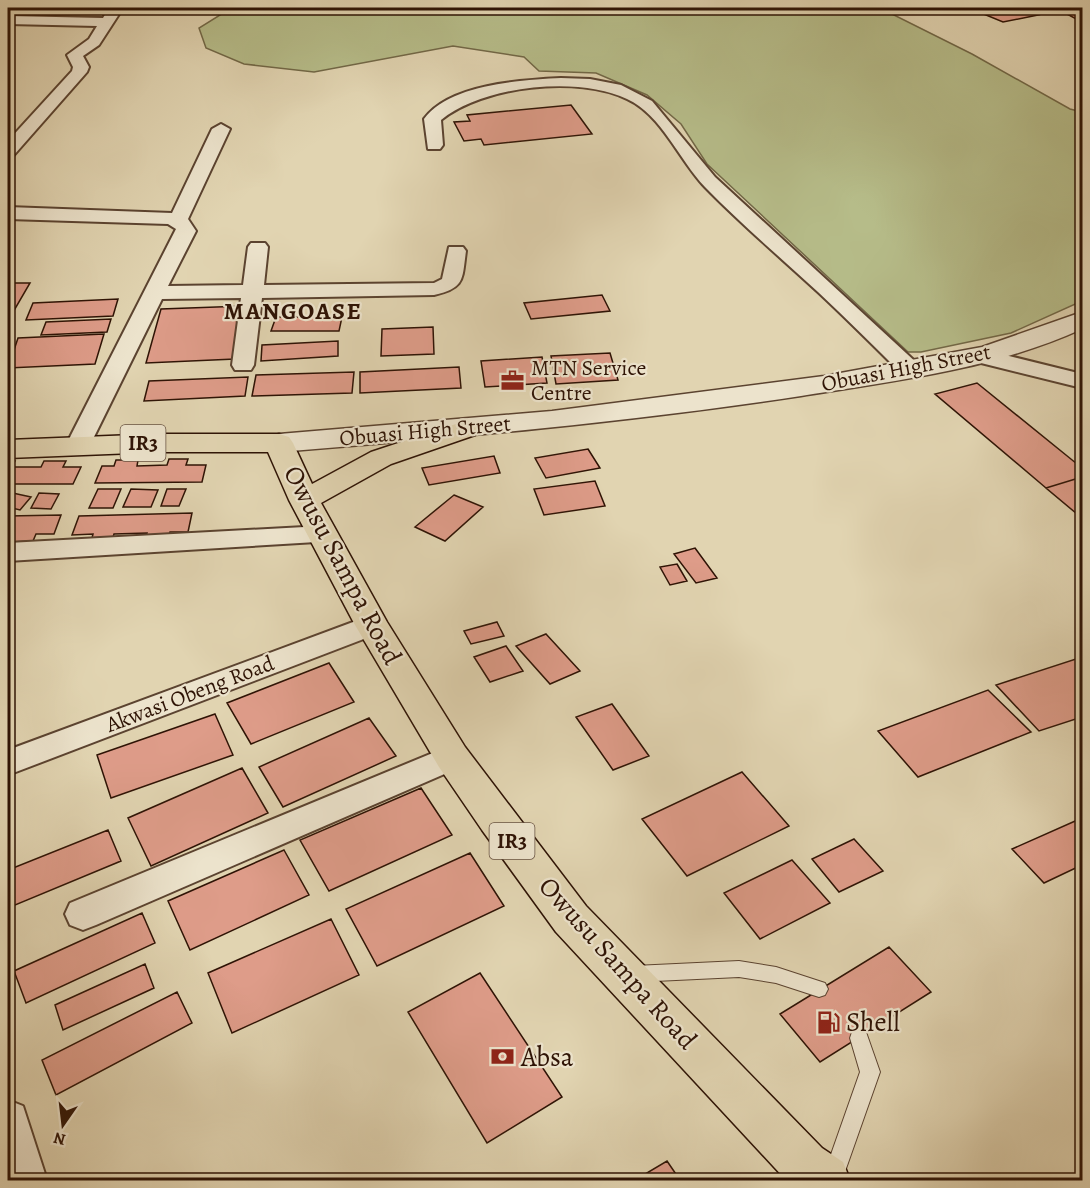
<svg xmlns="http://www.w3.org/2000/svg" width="1090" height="1188" font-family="Alegreya,serif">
	<rect width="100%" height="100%" fill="#e1d4b1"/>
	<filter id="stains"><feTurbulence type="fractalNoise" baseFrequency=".00333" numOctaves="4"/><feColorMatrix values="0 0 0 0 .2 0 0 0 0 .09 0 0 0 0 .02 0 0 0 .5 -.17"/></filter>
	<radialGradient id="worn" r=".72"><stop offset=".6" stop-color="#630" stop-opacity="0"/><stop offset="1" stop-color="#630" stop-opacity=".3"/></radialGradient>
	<path fill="#b6bc89" stroke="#726847" stroke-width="1.5" d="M244 8H875L886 11 972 54 1070 109 1082 112V301L1011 333 921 352H908L707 164 681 124 647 95 596 73 539 71 524 57 453 46 314 72 244 64 206 48 199 28 228 10Z"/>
	<path fill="#de9c89" stroke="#2e1305" stroke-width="1.5" d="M969 8H1020L1038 15 1003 22Z
		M1082 8V22L1061 11Z
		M571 105 592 134 484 145 481 139 464 141 454 122 470 121 467 115Z
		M8 283H30L12 314H8Z
		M602 295 610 311 531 319 524 303Z
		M118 299 113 316 26 320 33 303Z
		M244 306 235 359 146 363 161 309Z
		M276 317H342L339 331H271Z
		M111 319 107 332 41 335 46 322Z
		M433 327 434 354 381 356 382 329Z
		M104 334 95 364 8 368 18 338Z
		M338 341V356L261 361 262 345Z
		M610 353 618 380 556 384 551 356Z
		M542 357 547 383 485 387 481 361Z
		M459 367 461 388 360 393V372Z
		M354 372 352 393 252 396 256 375Z
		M248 377 245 396 144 401 149 381Z
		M977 383 1082 468V477L1046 488 935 394Z
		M588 449 600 468 546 478 535 458Z
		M494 456 500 473 429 485 422 468Z
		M169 459H188L186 465H206L202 482 95 483 102 466H114L116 460H138L137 466 167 465Z
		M8 461H15L12 467H41L44 461H66L63 467H81L73 484H8Z
		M1082 477V513L1077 514 1046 488Z
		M595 481 605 506 544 515 534 489Z
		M98 489H121L113 508H89Z
		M131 489 158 490 151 507H123Z
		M167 489H186L179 506H161Z
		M8 492 31 497 20 510 8 507Z
		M39 493 59 494 51 509 31 508Z
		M454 495 483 507 445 541 415 527Z
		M192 513 188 532H170L168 540H145L147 533 114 534 112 541 91 542 93 534 72 535 79 516Z
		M61 515 54 534H36L33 541 9 542 12 535H8V516Z
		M695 548 717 578 696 583 674 554Z
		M677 564 687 581 670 585 660 567Z
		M497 622 504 636 471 644 464 631Z
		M546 634 580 671 550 684 516 646Z
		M506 646 523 671 490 682 474 657Z
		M1082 657V717L1039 731 996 685Z
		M329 663 354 702 251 744 227 703Z
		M988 690 1031 732 918 777 878 731Z
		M612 704 649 756 613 770 576 717Z
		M215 714 233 755 111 798 97 755Z
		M369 718 396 756 283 807 259 767Z
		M242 768 268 813 151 866 128 818Z
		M742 772 789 826 687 876 642 819Z
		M421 788 452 835 329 891 300 840Z
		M1082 818V865L1044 883 1012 849Z
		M108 830 121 861 8 908V870Z
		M854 839 883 871 839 892 812 859Z
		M284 850 309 895 190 950 168 901Z
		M470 853 504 906 377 966 346 909Z
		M792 860 830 903 760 939 724 893Z
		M142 913 155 943 26 1003 14 971Z
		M331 919 359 975 232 1033 208 973Z
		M889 947 931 992 820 1062 780 1014Z
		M145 964 154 988 63 1030 55 1005Z
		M480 973 562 1097 487 1143 408 1012Z
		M177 992 192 1023 56 1095 42 1060Z
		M667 1161 680 1180H635Z"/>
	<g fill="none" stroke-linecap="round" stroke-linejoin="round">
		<defs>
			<path id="service" d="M739 961 776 967 825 983 828 989 825 995 819 997 776 983 739 977 634 982 628 980 625 974 628 968 634 966Z
				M859 1029 866 1032 880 1072 842 1180H822L860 1072 850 1038 852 1032Z"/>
			<path id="minor" d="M109 8H123L99 45 83 56 89 67 87 72 14 155 8 156V141L72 71 73 67 67 55 89 39 97 26 8 24V16L103 18Z
				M561 78 590 79 621 85 652 101 715 177 919 365 922 370 919 375H903C875 347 847 319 818 292 780 257 741 224 705 187 679 160 662 115 627 99 578 75 482 86 441 120L443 145 440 149H428L424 119C449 84 521 80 561 78Z
				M221 124 230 129 188 219 196 231 168 286 243 285 248 247 251 243H265L268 247 264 285 434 283 442 279 449 247H463L466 251C462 280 465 288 434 295L262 298 254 365 251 370H235L232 365 241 298 162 299 90 445 87 450 78 452 69 450 66 445 176 229 168 224 8 219V207L172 213 212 129Z
				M981 349 1082 374V388L973 361 970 356 973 351Z
				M323 526 333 529 337 535 333 541 8 561V543Z
				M372 615 382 618 387 625 382 632 8 775V750Z
				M452 745 463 748 468 757 463 766 96 925 83 930 70 925 65 914 70 903Z
				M8 1100 23 1106 47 1180H8Z"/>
			<path id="tertiary" d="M1082 312V329C994 369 896 381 801 396 628 422 454 438 279 452L269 449 265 443 269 437 279 434 552 411 824 376 982 347Z"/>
			<path id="primary" d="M465 421 475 423 479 429 475 435 391 464 321 503 387 622 465 747 586 906 822 1148 843 1162 850 1180H786L556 932 482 830 439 767 355 625 289 500 268 452H159L8 458V440L159 434H279L289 437 293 443 312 484 371 452Z"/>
		</defs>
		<use href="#service" stroke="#5b4330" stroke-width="2"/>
		<use href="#minor" stroke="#5b4330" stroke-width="4"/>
		<use href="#tertiary" stroke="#5b4330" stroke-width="3"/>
		<use href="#primary" stroke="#2e1305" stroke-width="3"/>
		<use href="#service" fill="#ece3cc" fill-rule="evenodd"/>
		<use href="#minor" fill="#ece3cc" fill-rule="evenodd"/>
		<use href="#tertiary" fill="#ece3cc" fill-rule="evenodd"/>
		<use href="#primary" fill="#e1d4b1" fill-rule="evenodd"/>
	</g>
	<defs>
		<symbol id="office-bare" viewBox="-9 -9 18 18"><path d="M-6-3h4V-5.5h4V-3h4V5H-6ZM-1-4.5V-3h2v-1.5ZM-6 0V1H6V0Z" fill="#8f2418" stroke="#ece3cc" stroke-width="2.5" paint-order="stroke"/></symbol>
		<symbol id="fuel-bare" viewBox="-9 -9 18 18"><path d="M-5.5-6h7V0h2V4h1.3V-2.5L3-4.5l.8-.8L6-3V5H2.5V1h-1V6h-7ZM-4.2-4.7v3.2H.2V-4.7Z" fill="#8f2418" stroke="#ece3cc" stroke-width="2.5" paint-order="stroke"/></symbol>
		<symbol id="bank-bare" viewBox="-9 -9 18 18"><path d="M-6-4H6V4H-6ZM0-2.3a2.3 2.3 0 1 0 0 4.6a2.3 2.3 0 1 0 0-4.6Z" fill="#8f2418" stroke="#ece3cc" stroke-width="2.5" paint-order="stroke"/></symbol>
	</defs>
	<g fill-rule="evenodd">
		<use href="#office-bare" x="496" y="364" width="33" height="33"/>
		<use href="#fuel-bare" x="812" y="1006" width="33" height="33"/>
		<use href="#bank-bare" x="486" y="1040" width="33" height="33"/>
	</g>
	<g text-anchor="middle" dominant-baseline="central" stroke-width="4.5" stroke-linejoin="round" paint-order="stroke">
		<g fill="#ece3cc" stroke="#675141" stroke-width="1.5">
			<rect x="120.5" y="425" width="45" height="36" rx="4.5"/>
			<rect x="489.5" y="823" width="45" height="36" rx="4.5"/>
		</g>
		<g font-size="21" font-weight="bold" fill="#2e1305">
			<text x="143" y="443">IR3</text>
			<text x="512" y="841">IR3</text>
		</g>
		<g font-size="22" fill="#2e1305" stroke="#ece3cc" text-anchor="start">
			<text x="531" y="368">MTN Service<tspan x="531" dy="25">Centre</tspan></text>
		</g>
		<g font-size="22" fill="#2e1305" stroke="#ece3cc">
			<text transform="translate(906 368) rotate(-11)">Obuasi High Street</text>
			<text transform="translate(425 431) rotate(-5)">Obuasi High Street</text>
			<text transform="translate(190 694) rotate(-21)">Akwasi Obeng Road</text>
		</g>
		<g font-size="24" font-weight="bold" letter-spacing="1.5" fill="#2e1305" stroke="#ece3cc">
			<text x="293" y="311">MANGOASE</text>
		</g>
		<g font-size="27" fill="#2e1305" stroke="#ece3cc">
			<text transform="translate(343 565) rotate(62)">Owusu Sampa Road</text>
			<text transform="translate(618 963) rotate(48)">Owusu Sampa Road</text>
		</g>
		<g font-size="27" fill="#2e1305" stroke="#ece3cc" text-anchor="start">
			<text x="846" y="1022">Shell</text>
			<text x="521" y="1057">Absa</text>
		</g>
	</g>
	<rect width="1090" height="1188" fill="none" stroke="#e1d4b1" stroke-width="30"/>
	<rect x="9" y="9" width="1072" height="1170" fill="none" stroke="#2e1305" stroke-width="3"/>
	<rect x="15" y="15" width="1060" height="1158" fill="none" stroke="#2e1305" stroke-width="1.5"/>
	<g transform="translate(63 1125) rotate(194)" stroke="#ece3cc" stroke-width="4.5" paint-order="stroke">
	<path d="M0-4.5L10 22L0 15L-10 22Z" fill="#2e1305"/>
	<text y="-9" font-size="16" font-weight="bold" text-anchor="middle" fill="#2e1305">N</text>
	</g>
	<rect width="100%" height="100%" filter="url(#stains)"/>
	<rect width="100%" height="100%" fill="url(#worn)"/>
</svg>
